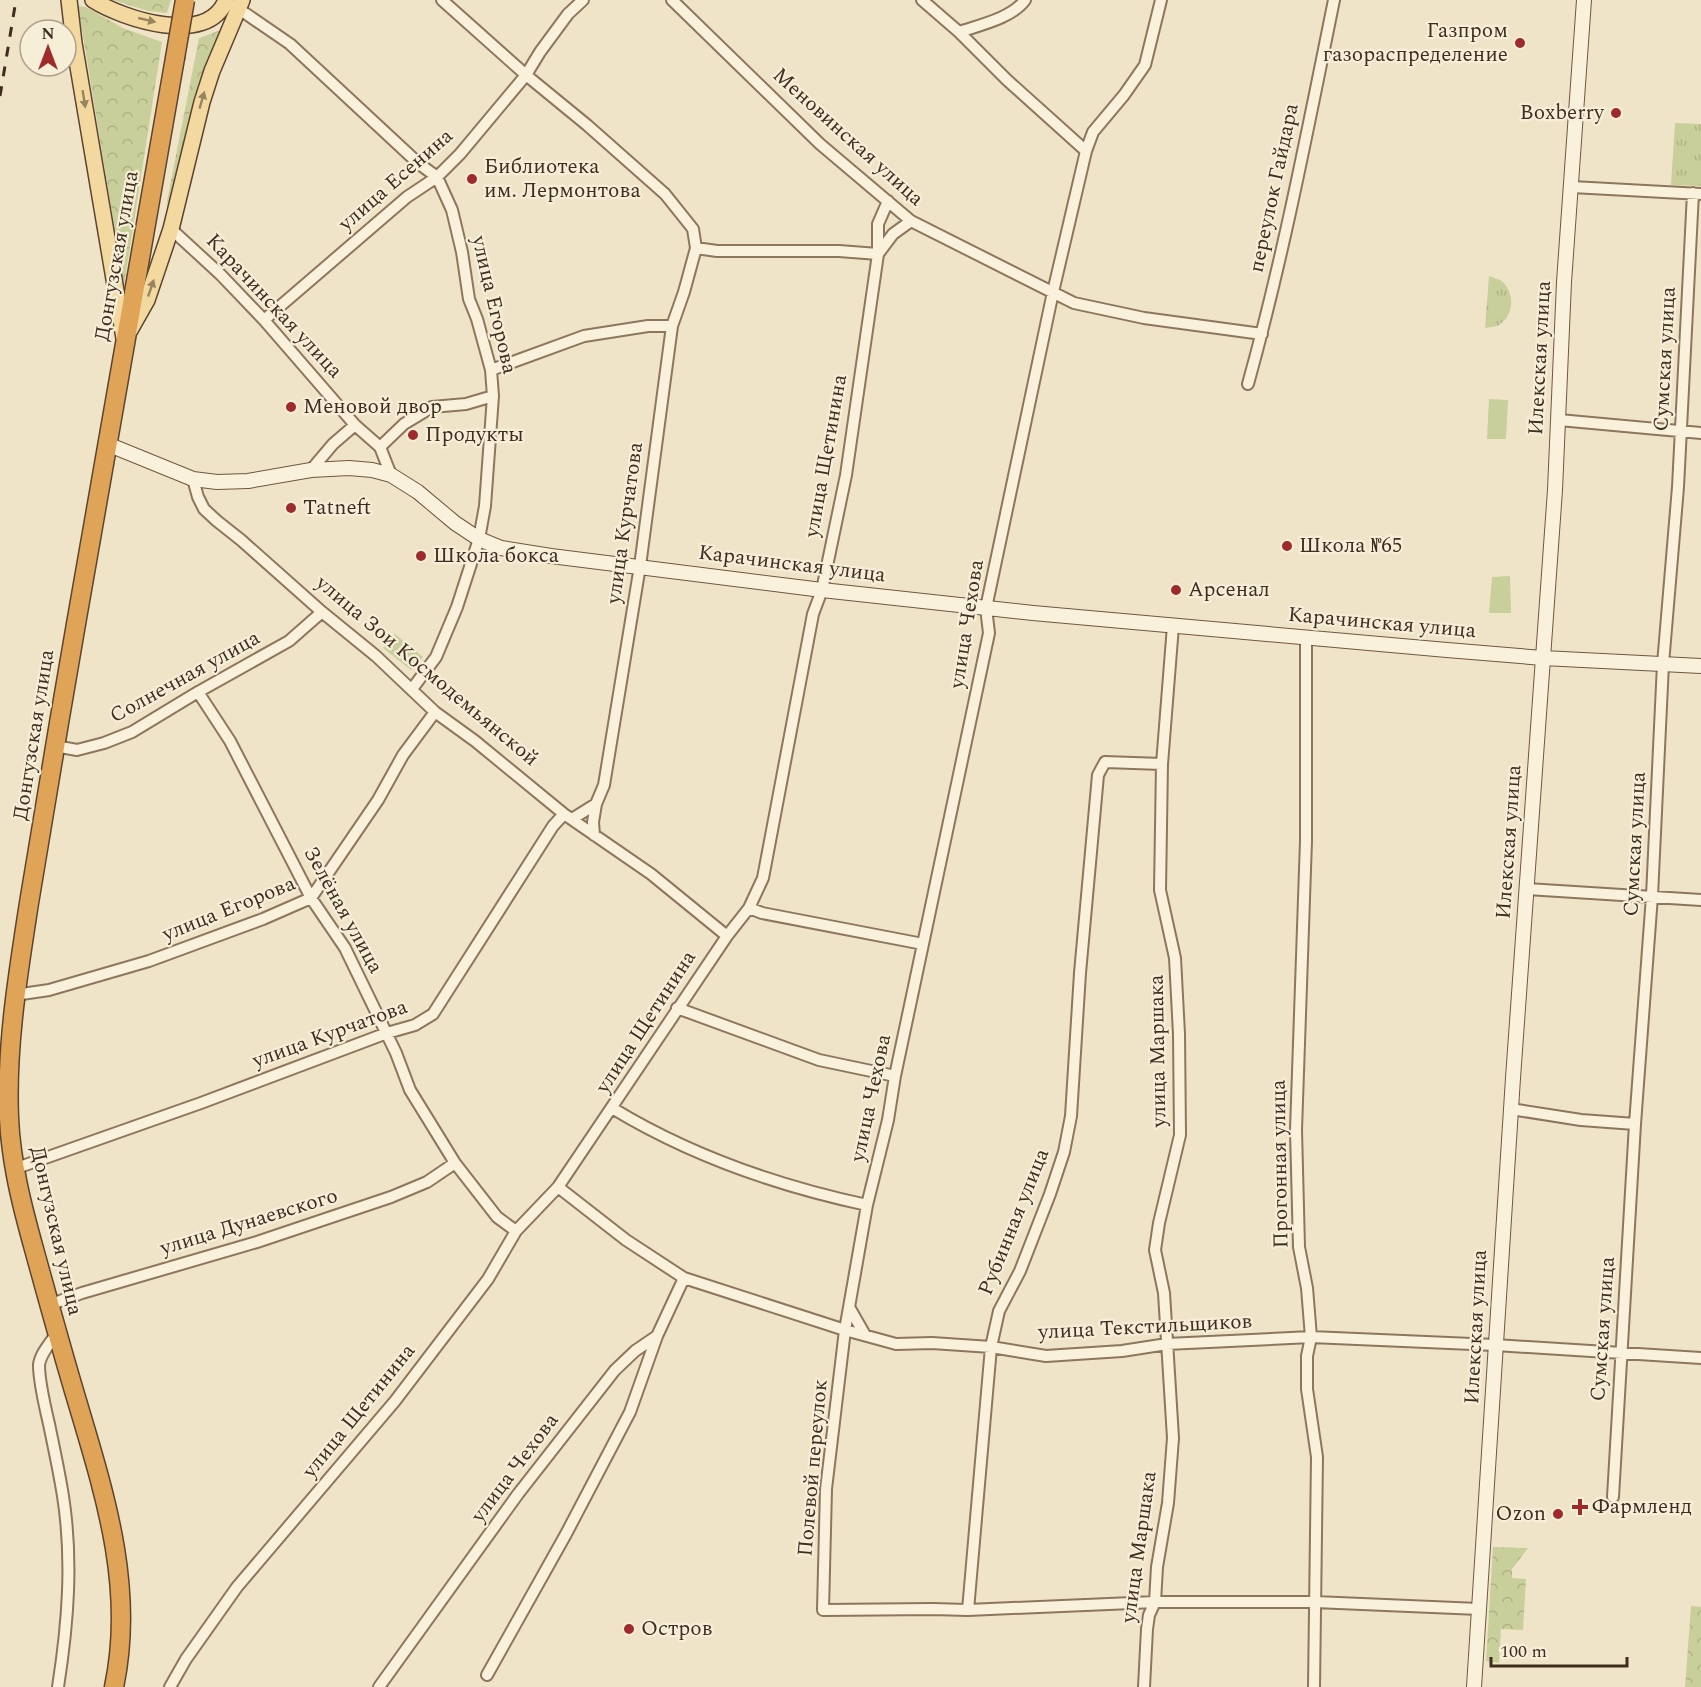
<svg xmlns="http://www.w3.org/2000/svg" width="1701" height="1687" font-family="Spectral,serif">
	<defs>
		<pattern id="grass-tufts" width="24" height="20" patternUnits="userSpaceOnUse" patternTransform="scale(1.5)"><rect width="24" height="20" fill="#c9cf9b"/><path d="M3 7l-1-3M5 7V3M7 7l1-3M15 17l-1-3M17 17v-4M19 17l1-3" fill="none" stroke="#aeb285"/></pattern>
		<pattern id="forest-crowns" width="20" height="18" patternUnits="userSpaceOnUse" patternTransform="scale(1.5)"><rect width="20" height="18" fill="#c9cf9b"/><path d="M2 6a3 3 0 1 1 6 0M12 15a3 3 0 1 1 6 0" fill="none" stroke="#aeb285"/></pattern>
	</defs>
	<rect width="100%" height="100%" fill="#f0e4c8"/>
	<path fill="url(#grass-tufts)" d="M1675 123 1701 124V186L1671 185Z
		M1489 276C1494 278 1499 279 1503 282 1515 294 1514 316 1499 325 1495 327 1489 327 1485 328Z"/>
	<path fill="url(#forest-crowns)" d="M113 0H171L167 13 148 11Z
		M78 6 86 7 123 28 162 42 124 286Z
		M221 30 207 60 193 101 172 194 166 206 199 38Z
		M1493 1547 1528 1548 1512 1569V1578L1526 1579 1523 1630 1501 1629 1499 1663 1486 1661Z
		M1691 1606 1701 1607V1687H1685Z"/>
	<path fill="#c9cf9b" d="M1489 399 1508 400 1506 439H1487Z
		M1510 576 1511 613H1489L1492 577Z
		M395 634 423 657 411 670 383 648Z"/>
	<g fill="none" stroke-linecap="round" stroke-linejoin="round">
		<defs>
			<path id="street" d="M442 0 526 75 587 125 665 194 693 229 696 248 684 292 672 326 640 566 604 785 596 804 572 819
				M672 0 820 144 911 221 1074 303 1144 318 1262 334
				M922 0 959 32 1007 80 1086 151
				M1161 0 1145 65 1124 95 1093 132 1086 151 1053 292 986 608 989 633 923 944 895 1076 888 1120 867 1205 845 1330 826 1489 823 1610 933 1609 968 1610 1155 1602H1315L1479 1609
				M239 9 290 44 418 163 437 177 452 210 462 252 469 299 477 319 491 370 493 396 485 506 479 539 457 607 436 657 412 689
				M959 32C980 25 1012 18 1025 0
				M1572 187 1701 194
				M171 229 220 274 264 320 355 425 380 447 391 475
				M696 248 717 251H839L878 254
				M878 254 893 234 911 221
				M264 320 407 197 437 177 460 154 526 75 540 52 568 14 583 0
				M491 370 584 336 648 326H672
				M1248 384C1283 258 1308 128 1334 0
				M1559 420 1701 433
				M380 447 404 424 432 407 466 404 493 396
				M311 470 333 444 355 425
				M193 479 198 497 204 509 217 521 241 540 322 612 376 656 435 712 475 741 564 814 651 874 727 936
				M1306 638V841L1296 1130 1299 1247 1307 1288 1311 1337 1307 1356V1389L1317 1457 1314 1687
				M198 692 230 741 311 898 345 948 396 1053 410 1090 455 1163 497 1217 516 1231
				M55 746 77 750 104 743 132 732 198 692 289 641 322 612
				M594 835 593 822 596 804
				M1527 889 1701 900
				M749 908 762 913 923 944
				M15 995 49 990 149 961 263 919 311 898 378 800 403 755 435 712
				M677 1008 819 1060 895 1076
				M612 1108C691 1156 778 1186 867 1205
				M1511 1109 1581 1120 1635 1124
				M14 1169 201 1103 387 1033 415 1025 433 1014 553 826 564 814
				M558 1187 626 1240 684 1278 845 1330 896 1344 932 1343 991 1347 1046 1356 1122 1351 1167 1344 1311 1337 1495 1345 1701 1358
				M49 1305 82 1293 257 1242 391 1197 427 1182 455 1163
				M849 1307 865 1335
				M57 1333C51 1342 40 1354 39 1365 39 1382 45 1407 49 1424 54 1448 59 1471 63 1496 73 1560 68 1623 58 1687
				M1613 1497 1635 1124 1652 896 1663 664 1678 487 1693 193
				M968 1610 991 1347 999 1311 1020 1271 1050 1194 1064 1152 1071 1116 1080 973 1098 775 1105 762 1162 764
				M487 1675 566 1534 630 1412 657 1336
				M170 1687 186 1659 237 1587 395 1401 488 1279 516 1231 558 1187 727 936 749 908 763 878 813 614 822 590 846 475 878 254V224L888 201
				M379 1687 518 1494 615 1370 635 1351 657 1336 684 1278
				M1144 1687 1147 1629 1149 1615 1155 1602 1157 1567 1168 1503 1173 1438 1164 1293 1155 1250 1159 1223 1180 1135 1179 1034 1175 958 1160 890 1162 764 1173 626"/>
			<path id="secondary" d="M107 444 193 479 217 482 248 481 311 470 349 468 372 470 391 475 418 492 455 523 479 539 501 548 551 556 822 590 1033 613 1447 650 1543 658 1701 666
				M1474 1687 1513 1078 1555 490 1564 282 1584 0"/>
			<path id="primary" d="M69 0 74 43 124 338
				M93 0C123 19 208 47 226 0
				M130 330 147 300 171 229 202 102 212 71 242 0"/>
			<path id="highway" d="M114 1687C135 1588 105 1495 77 1401 62 1351 48 1300 34 1249 22 1206 11 1163 9 1118 6 1046 18 974 29 903 39 843 49 783 59 723 97 501 136 279 175 58"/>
		</defs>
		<use href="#street" stroke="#8d765c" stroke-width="14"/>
		<use href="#secondary" stroke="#6f573f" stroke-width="16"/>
		<use href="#primary" stroke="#5b4430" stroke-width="18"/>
		<use href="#highway" stroke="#5b4430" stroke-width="21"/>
		<use href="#street" stroke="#faf1dc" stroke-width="10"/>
		<use href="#secondary" stroke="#faf1dc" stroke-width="14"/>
		<use href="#primary" stroke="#f3d9a0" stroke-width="15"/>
		<use href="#highway" stroke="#e0a458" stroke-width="18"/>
		<path stroke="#3d2e20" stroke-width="3" stroke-dasharray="10 10" stroke-linecap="butt" d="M0 96 16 0"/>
		<defs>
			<path id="highway-bridge" d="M175 58 185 0"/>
		</defs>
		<use href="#highway-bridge" stroke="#5b4430" stroke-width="21" stroke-linecap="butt"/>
		<use href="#highway-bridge" stroke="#e0a458" stroke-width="18"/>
	</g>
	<defs><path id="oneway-solid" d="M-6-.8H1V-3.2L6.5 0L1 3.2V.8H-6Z" transform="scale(1.5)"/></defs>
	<g fill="#988460">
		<use href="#oneway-solid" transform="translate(147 20) rotate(13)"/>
		<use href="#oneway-solid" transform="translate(84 99) rotate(81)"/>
		<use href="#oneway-solid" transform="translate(202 100) rotate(-74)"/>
		<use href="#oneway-solid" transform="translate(151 288) rotate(-71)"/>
	</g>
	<g fill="#9e2a2b" stroke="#f7eed8" stroke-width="2">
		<circle cx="1520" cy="43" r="6"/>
		<circle cx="1616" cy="113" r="6"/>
		<circle cx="472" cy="179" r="6"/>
		<circle cx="291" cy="407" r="6"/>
		<circle cx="413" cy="435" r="6"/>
		<circle cx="291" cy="508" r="6"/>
		<circle cx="1287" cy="546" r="6"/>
		<circle cx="421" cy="556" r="6"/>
		<circle cx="1176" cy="590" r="6"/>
		<path d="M1577 1498h6v6h6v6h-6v6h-6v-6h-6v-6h6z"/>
		<circle cx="1558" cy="1514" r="6"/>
		<circle cx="629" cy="1629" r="6"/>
	</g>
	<g text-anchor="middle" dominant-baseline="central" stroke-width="4.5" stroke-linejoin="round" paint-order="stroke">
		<g font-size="21" fill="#3d2e20" stroke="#f7eed8" text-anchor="start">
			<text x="1508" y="31" text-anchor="end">Газпром<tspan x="1508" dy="24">газораспределение</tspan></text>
			<text x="1604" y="113" text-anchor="end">Boxberry</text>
			<text x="484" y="167">Библиотека<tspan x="484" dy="24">им. Лермонтова</tspan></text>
			<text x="303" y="407">Меновой двор</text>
			<text x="425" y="435">Продукты</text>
			<text x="303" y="508">Tatneft</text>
			<text x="1299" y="546">Школа №65</text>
			<text x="433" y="556">Школа бокса</text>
			<text x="1188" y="590">Арсенал</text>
			<text x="1592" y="1507">Фармленд</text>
			<text x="1546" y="1514" text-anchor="end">Ozon</text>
			<text x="641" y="1629">Остров</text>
		</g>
		<g font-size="21" fill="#3d2e20" stroke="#f7eed8">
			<text transform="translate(848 137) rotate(42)">Меновинская улица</text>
			<text transform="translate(396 180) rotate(-41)">улица Есенина</text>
			<text transform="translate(1274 188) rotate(-78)">переулок Гайдара</text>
			<text transform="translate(117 256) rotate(-80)">Донгузская улица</text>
			<text transform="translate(494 305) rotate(77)">улица Егорова</text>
			<text transform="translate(274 306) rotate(47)">Карачинская улица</text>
			<text transform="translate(1540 358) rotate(-87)">Илекская улица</text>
			<text transform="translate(1665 359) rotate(-87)">Сумская улица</text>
			<text transform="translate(826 456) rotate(-80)">улица Щетинина</text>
			<text transform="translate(625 523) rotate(-82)">улица Курчатова</text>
			<text transform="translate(792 564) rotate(7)">Карачинская улица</text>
			<text transform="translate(1382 623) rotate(5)">Карачинская улица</text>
			<text transform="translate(967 624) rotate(-81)">улица Чехова</text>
			<text transform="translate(427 671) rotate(40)">улица Зои Космодемьянской</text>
			<text transform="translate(185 677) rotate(-29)">Солнечная улица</text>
			<text transform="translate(34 735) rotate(-81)">Донгузская улица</text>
			<text transform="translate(1509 842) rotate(-86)">Илекская улица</text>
			<text transform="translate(1635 844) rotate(-87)">Сумская улица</text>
			<text transform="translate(229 909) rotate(-22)">улица Егорова</text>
			<text transform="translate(343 910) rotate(61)">Зелёная улица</text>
			<text transform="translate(646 1022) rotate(-57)">улица Щетинина</text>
			<text transform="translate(330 1034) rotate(-20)">улица Курчатова</text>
			<text transform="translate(1158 1051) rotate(-91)">улица Маршака</text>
			<text transform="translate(871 1098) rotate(-78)">улица Чехова</text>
			<text transform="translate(1280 1164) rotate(-91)">Прогонная улица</text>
			<text transform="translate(249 1222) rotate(-17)">улица Дунаевского</text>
			<text transform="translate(1014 1222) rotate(-68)">Рубинная улица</text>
			<text transform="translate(56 1231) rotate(77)">Донгузская улица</text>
			<text transform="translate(1145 1327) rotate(-3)">улица Текстильщиков</text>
			<text transform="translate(1476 1327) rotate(-87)">Илекская улица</text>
			<text transform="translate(1603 1329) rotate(-86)">Сумская улица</text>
			<text transform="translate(359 1411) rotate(-51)">улица Щетинина</text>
			<text transform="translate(515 1468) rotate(-53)">улица Чехова</text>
			<text transform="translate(813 1468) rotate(-85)">Полевой переулок</text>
			<text transform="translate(1139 1547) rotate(-82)">улица Маршака</text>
		</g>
	</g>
	<g transform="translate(48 48)"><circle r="28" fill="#f7eed8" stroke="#ada18e" stroke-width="1.5"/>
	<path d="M0-4.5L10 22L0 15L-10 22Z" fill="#9e2a2b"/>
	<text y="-9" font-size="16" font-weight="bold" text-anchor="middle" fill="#3d2e20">N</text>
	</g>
	<path d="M1491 1657v9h136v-9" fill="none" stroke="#3d2e20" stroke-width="3"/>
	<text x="1500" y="1657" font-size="18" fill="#3d2e20" stroke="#f7eed8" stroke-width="4.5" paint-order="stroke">100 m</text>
</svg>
